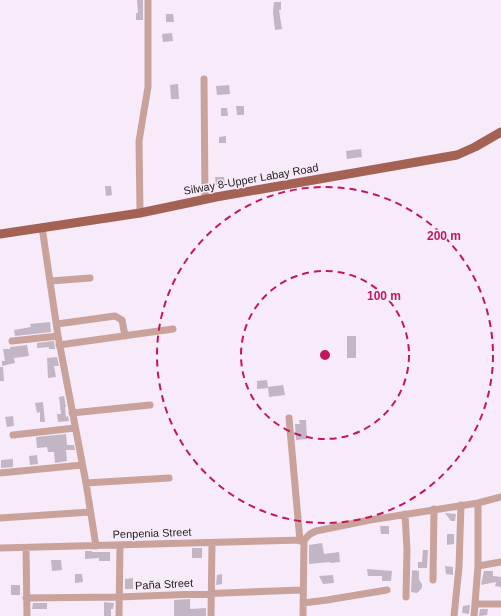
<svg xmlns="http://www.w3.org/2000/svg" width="501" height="616" font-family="Helvetica,sans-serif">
	<rect width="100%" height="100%" fill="#f7ebf9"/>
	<path fill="#c2b6c4" d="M137 0H143V20H136V13H138Z
		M274 2H281V10H279L282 29 275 30 273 12Z
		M166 14H173L174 22H166Z
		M172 33 173 41 163 42 162 34Z
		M178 84 179 99H171L170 85Z
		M229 85 230 94 217 95 216 86Z
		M236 106H244V115H237Z
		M221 108H227L228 116H221Z
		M226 136V143H219V137Z
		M361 149 362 157 347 159 346 151Z
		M215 177H224L225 185H216Z
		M105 186H111L112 195 106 196Z
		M50 322 51 332 15 336 14 330 31 327 30 324Z
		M347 336H356V358H347Z
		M54 341 55 349H49V347L37 348V343Z
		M27 345 29 356 14 358 15 363 2 366V361H5L3 349H10V347Z
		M57 357 59 366H54L56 377 48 378 47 358Z
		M0 367H3L4 381H0Z
		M267 380 268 388 257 389V381Z
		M283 385 285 395 269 397 268 387Z
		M64 396 66 407H65L66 417 68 416 69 421 58 422 57 414H61L59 397Z
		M43 402 45 422H40V412L37 413 35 403Z
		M13 416 14 426 7 427 5 417Z
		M299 420H306L307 439 296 440 295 424H300Z
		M66 434 67 445H74L75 450H66L67 461 55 463 54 452H48L47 447 37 448 36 437Z
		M37 455 38 464 30 465 29 456Z
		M13 459V467L1 468V460Z
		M445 513 456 514 455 521H451Z
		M380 526H389V534H381Z
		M447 534H454V544L447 545Z
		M322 543 324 554 339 552 340 562 330 563V562L309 564V545Z
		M192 548H202V558H192Z
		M423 550H428L427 568H418V562H422Z
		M85 551H92V552H110V561H99V558L85 559Z
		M51 560H61L62 570 52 571Z
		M445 566 453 567V575L446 574Z
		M367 569 392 571 391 581H382V576H368Z
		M412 570 419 571V580L422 584V588L417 593 411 592Z
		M484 571H493V576L501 577V587L495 586 496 582 481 585Z
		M75 574H82L83 582 75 583Z
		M222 574V584L216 585 217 575Z
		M333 575 334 583 323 584 319 576Z
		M133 578V589H125V579Z
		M11 585H20V595H11Z
		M190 599V609L206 608V616H174V600Z
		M104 602 114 603 113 609H111V616H104Z
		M33 603H47V609H32Z
		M470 605 469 614 462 613 463 606Z
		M480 609H488L487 615 479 616Z"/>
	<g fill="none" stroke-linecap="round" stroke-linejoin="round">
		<path stroke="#c9a39b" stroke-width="7" d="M204 79 205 199
			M140 213 139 141 148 87V0
			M42 227 58 336 86 483 96 546
			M51 281 90 278
			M57 324 115 316 122 320 125 336
			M12 341 58 336
			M59 345 173 329
			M72 413 150 405
			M289 418 300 541
			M13 435 75 428
			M0 473 82 465
			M86 483 169 478
			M405 514 407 550 406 597
			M0 518 90 512
			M0 548 304 540
			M26 548 27 616
			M478 566 501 562
			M433 580 434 509
			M26 598 119 597 303 590
			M303 603 327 600 387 590
			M475 604H501
			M119 616 120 545
			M211 616 212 543
			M303 616 304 540 310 534 316 531 370 520 478 503 501 497
			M454 616 459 567 461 505
			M474 616 478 566V503"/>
		<path stroke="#a46254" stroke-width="9" d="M0 234 140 213 216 197 457 155 475 147 501 132"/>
	</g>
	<g fill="none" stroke="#c2185b" stroke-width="2" stroke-dasharray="7 5">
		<circle cx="325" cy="355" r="84"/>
		<circle cx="325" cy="355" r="168"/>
	</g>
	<g text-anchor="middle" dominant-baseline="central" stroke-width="3" stroke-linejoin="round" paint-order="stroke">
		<g font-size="11" fill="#201b21" stroke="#f7ebf9">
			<text transform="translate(251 179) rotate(-10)">Silway 8-Upper Labay Road</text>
			<text transform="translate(152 533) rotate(-2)">Penpenia Street</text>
			<text transform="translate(164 584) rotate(-3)">Paña Street</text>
		</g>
	</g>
	<circle cx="325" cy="355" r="6" fill="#c2185b" stroke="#f7ebf9" stroke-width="2"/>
	<g font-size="12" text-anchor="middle" font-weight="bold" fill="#c2185b" stroke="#f7ebf9" stroke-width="3" stroke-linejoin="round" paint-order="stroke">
		<text x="444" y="240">200 m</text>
		<text x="384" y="300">100 m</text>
	</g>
</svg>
